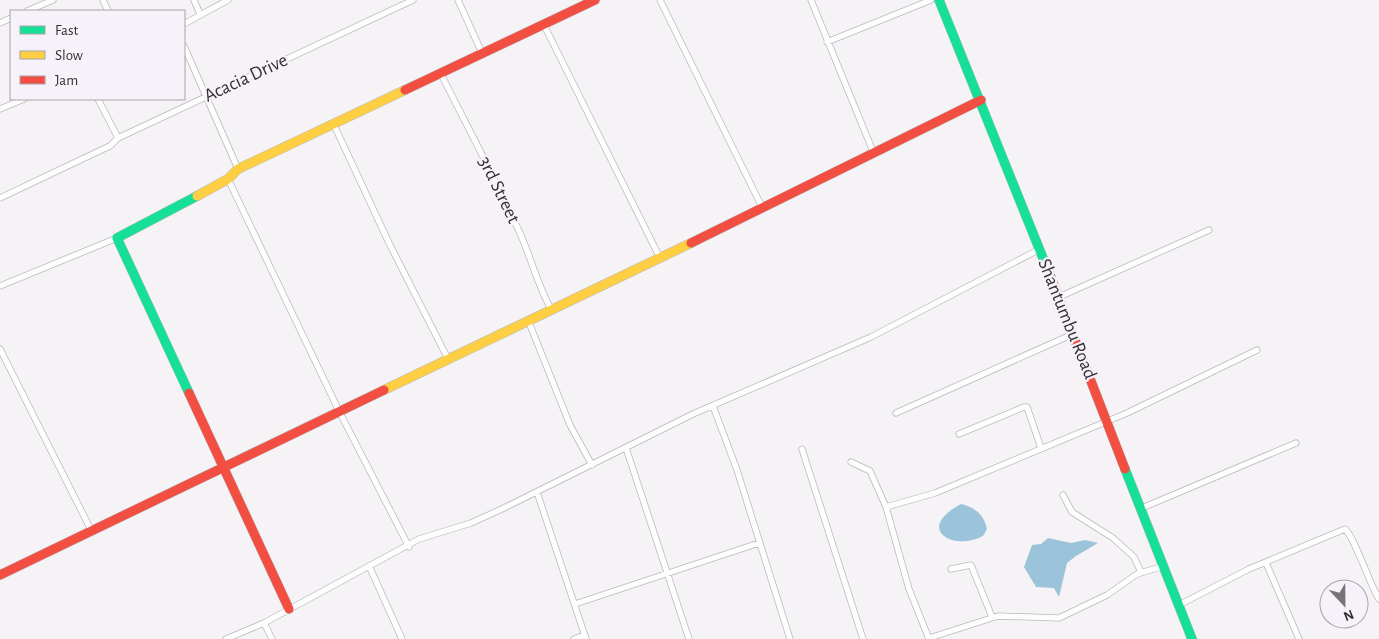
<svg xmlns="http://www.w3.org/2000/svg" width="1379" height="639" font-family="'Alegreya Sans',sans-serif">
	<rect width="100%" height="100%" fill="#f6f3f7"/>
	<path fill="#9bc3d9" d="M961 504C974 507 984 514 987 529L983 536C953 552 914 529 961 504Z
		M1048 538 1071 543 1085 540 1098 543 1076 556 1067 563 1059 597 1054 588 1036 587 1024 567 1032 545 1041 544Z"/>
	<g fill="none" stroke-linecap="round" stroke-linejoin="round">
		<defs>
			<path id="street" d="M103 0 108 11
				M194 0 200 14
				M458 0 482 53
				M660 0 762 207
				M811 0 874 154
				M27 11 53 0
				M0 23 11 18
				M184 24 228 0
				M544 25 660 258
				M827 42 931 0
				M184 46 238 169
				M441 74C467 126 495 178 519 231 531 257 537 284 551 309
				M98 99 118 138
				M0 109 24 99
				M334 125 389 243 448 359
				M228 179 339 411 409 547
				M0 198 97 152 110 146 118 138 413 0
				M0 286 117 238
				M1059 297 1209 230
				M528 320 570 425 592 465
				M0 349 91 530
				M713 406 737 470 790 639
				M896 413 1073 334
				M959 434 1024 407H1027L1041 448
				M626 448 689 639
				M802 449 863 639
				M851 462 870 471 886 507 935 493 1127 413 1257 350
				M537 492 586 639
				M1063 495 1072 512 1113 538 1134 557 1141 572
				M886 507 909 589 929 639
				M1142 508 1296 443
				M1266 563 1299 639
				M370 568 402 639
				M951 569 971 565 992 617
				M575 604 759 543
				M1179 605 1249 569 1345 529C1354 536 1370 585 1379 599
				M264 623 272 639
				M929 638 998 616 1059 618 1107 595 1137 574 1164 566
				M226 639 264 623 419 539 471 523 504 508 693 414 871 337 1038 250
				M574 639 585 635"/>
			<path id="fast" d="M939 0 1051 278
				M189 393 117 238 197 196
				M1125 469 1192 639"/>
			<path id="slow" d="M197 196 228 179 238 169 405 90
				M384 390 691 243"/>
			<path id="jam" d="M405 90 595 0
				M691 243 981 100
				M1051 278 1125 469
				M189 393 289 609
				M0 575 384 390"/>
		</defs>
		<use href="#street" stroke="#bab8bb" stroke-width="7"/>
		<use href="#fast" stroke="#bab8bb" stroke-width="10"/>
		<use href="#slow" stroke="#bab8bb" stroke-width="10"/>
		<use href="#jam" stroke="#bab8bb" stroke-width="10"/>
		<use href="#street" stroke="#fefdfe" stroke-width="5.5"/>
		<use href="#fast" stroke="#16e098" stroke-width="9"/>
		<use href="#slow" stroke="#ffcf43" stroke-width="9"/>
		<use href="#jam" stroke="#f24e42" stroke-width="9"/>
	</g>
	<g text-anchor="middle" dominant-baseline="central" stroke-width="4.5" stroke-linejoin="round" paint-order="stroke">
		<g font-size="19" fill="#312f32" stroke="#f7f1f9">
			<text transform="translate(246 78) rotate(-25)">Acacia Drive</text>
			<text transform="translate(499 190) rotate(64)">3rd Street</text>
			<text transform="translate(1067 319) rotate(68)">Shantumbu Road</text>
		</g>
	</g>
	<rect x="10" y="10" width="175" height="90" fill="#f7f1f9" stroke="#a8a3a9"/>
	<rect x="20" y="26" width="25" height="8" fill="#16e098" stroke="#a8a3a9"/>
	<text x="55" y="35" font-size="15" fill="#312f32">Fast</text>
	<rect x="20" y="51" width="25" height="8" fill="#ffcf43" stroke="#a8a3a9"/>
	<text x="55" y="60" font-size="15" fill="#312f32">Slow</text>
	<rect x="20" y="76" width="25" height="8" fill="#f24e42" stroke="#a8a3a9"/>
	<text x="55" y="85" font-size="15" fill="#312f32">Jam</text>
	<g transform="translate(1344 604) rotate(158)"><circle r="24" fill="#f7f1f9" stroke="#a8a3a9"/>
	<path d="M0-4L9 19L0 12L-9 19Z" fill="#767477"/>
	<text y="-8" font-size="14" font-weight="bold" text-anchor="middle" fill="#312f32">N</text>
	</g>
</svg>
